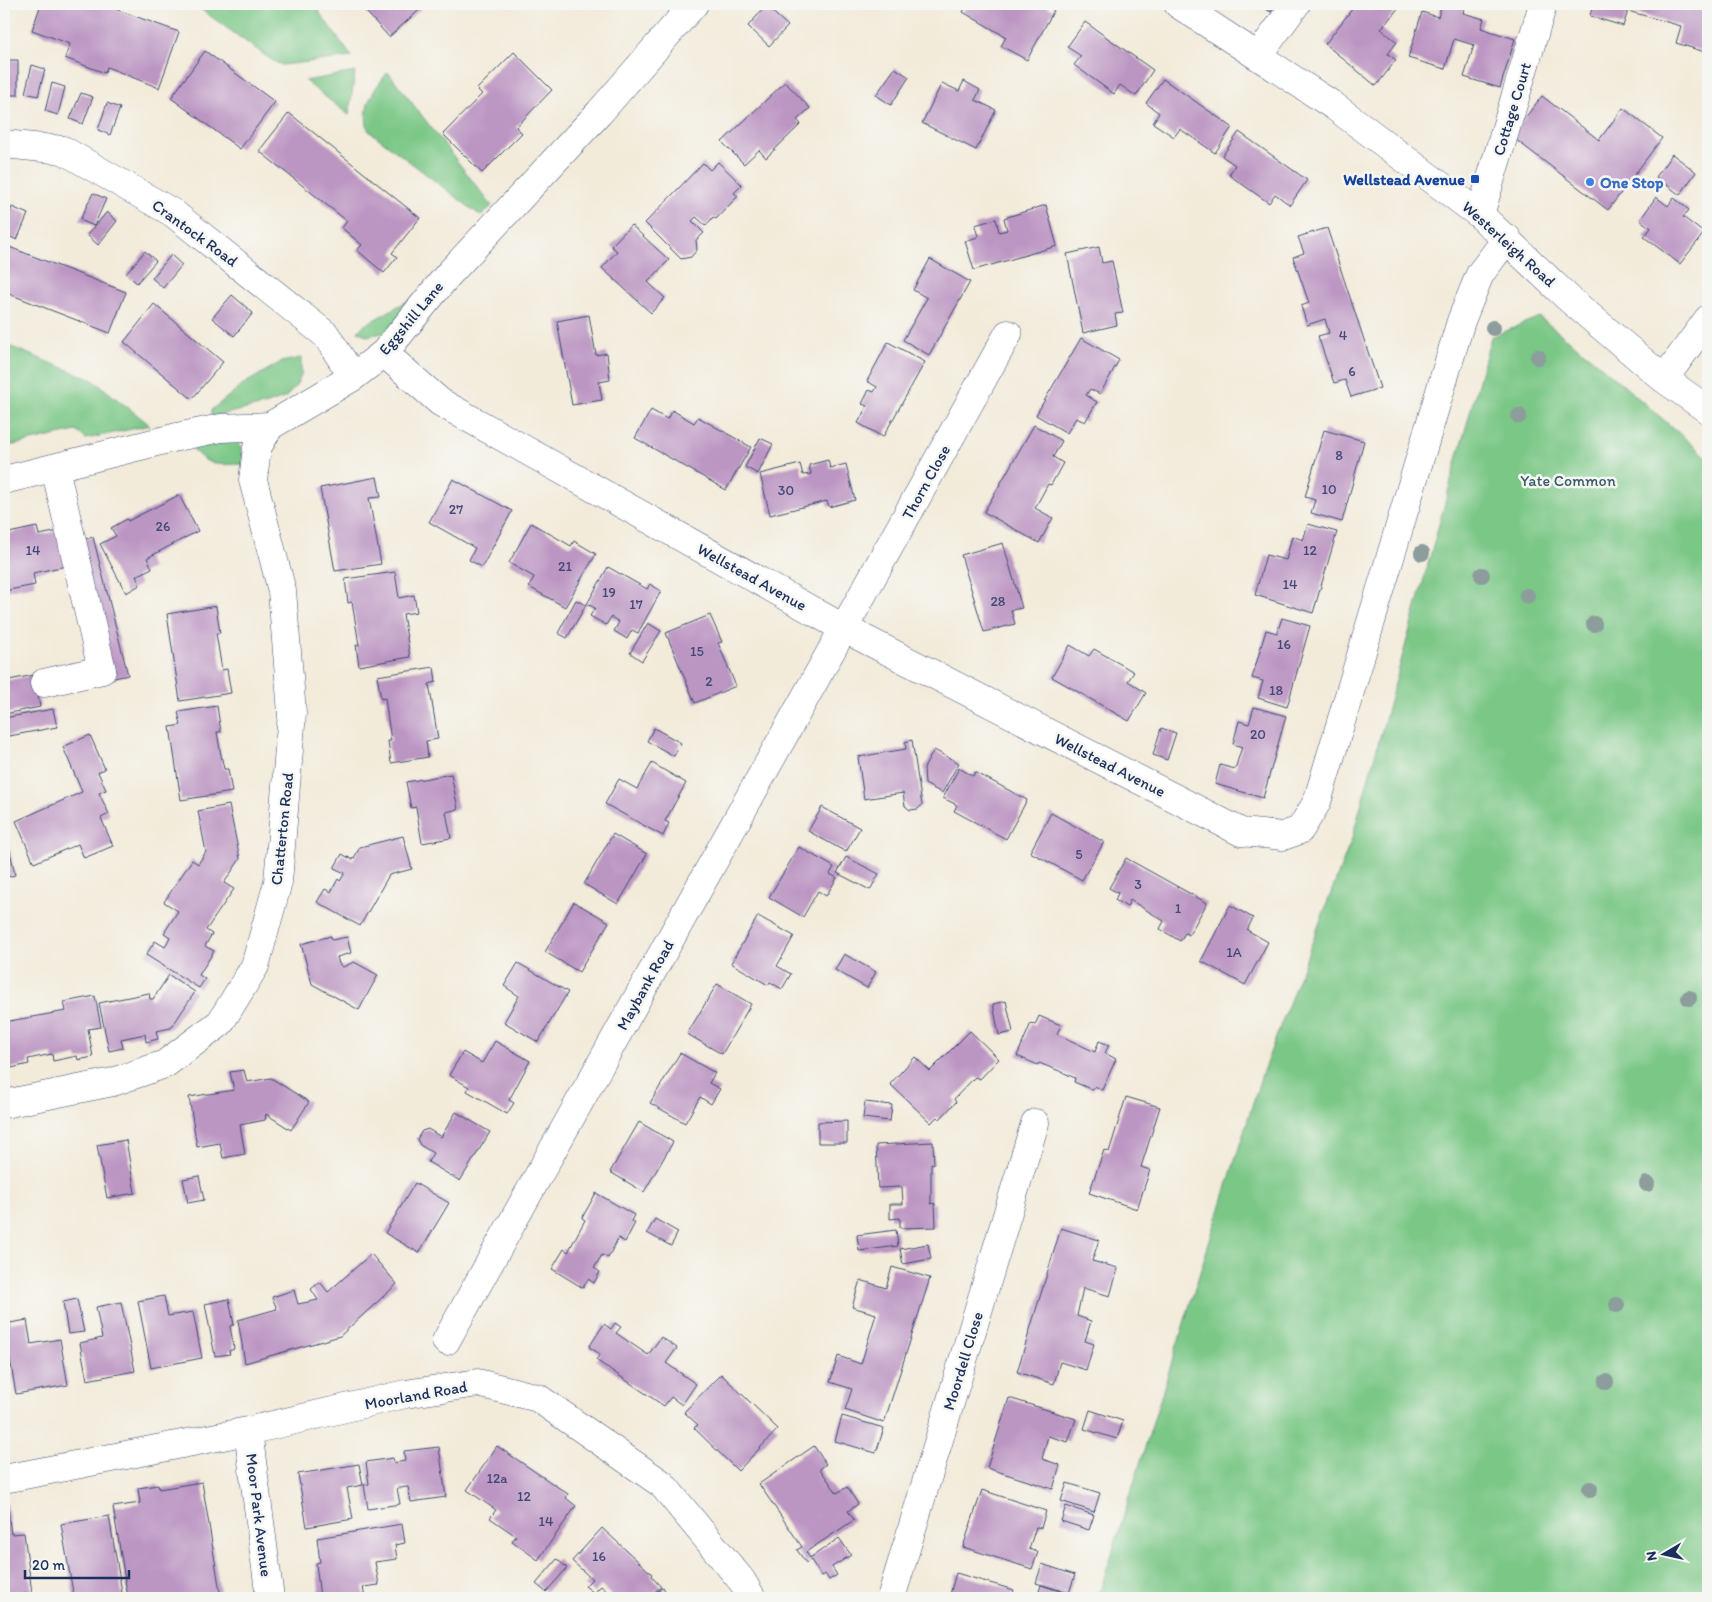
<svg xmlns="http://www.w3.org/2000/svg" width="1712" height="1602" font-family="Itim,sans-serif">
	<rect width="100%" height="100%" fill="#f6f6f2"/>
	<filter id="ink" filterUnits="userSpaceOnUse"><feTurbulence type="fractalNoise" baseFrequency=".02" numOctaves="2"/><feDisplacementMap in="SourceGraphic" scale="10" xChannelSelector="R" yChannelSelector="G"/><feConvolveMatrix kernelMatrix="1 2 1 2 8 2 1 2 1" color-interpolation-filters="sRGB"/></filter>
	<filter id="wash" filterUnits="userSpaceOnUse"><feTurbulence type="fractalNoise" baseFrequency=".0096" numOctaves="4" result="noise"/><feDisplacementMap in="SourceGraphic" scale="20" xChannelSelector="R" yChannelSelector="G"/><feGaussianBlur stdDeviation="1.12" result="paint"/><feColorMatrix in="noise" values="0 0 0 0 0 0 0 0 0 0 0 0 0 0 0 0 0 1.4 0 .05"/><feComposite in="paint" operator="in"/></filter>
	<g filter="url(#wash)">
		<rect width="100%" height="100%" fill="#f3ebda"/>
		<path fill="#7ac786" stroke="#4a7b72" d="M188 4H313L352 57 282 65 273 61 199 8Z
			M355 72 349 115 305 81Z
			M388 72 492 206 481 216 368 130C362 104 373 91 388 72Z
			M430 288 387 332 367 336 358 331 363 326Z
			M1539 317 1594 360 1708 458V1598H1098L1262 1074 1352 838 1491 337Z
			M4 344 93 380 150 425 86 439 76 431 4 447Z
			M301 358V375L296 386 286 397 268 404 211 417V410L247 382 281 362Z
			M221 436 239 443 243 455 242 464C217 465 206 467 190 445Z"/>
		<g id="blocks">
			<path fill="#bc96c3" d="M41 4H101L179 32 159 88 107 67 105 73 65 58 70 44 32 30Z
				M359 4H426L389 37Z
				M967 4H1042L1054 10 1027 60 1001 46 1006 37 963 12Z
				M1259 4H1276L1271 12Z
				M1356 4H1397L1400 6 1381 29 1397 42 1388 54 1396 60 1376 86 1325 44Z
				M1442 4H1458L1465 6 1463 13 1484 19 1481 28 1515 39 1500 88 1464 77 1474 45 1454 39 1445 69 1408 58 1422 12 1438 17Z
				M1593 4H1708V53L1676 43 1681 26 1628 11 1623 26 1590 16Z
				M766 6 788 26 769 46 748 26Z
				M1085 22 1153 70 1136 96 1120 85 1114 94 1074 65 1081 56 1067 47Z
				M205 51 275 102 240 149 171 98Z
				M514 52 552 90 516 127 522 133 482 173 443 134 482 94 477 89Z
				M4 60H18V95H4Z
				M32 65 45 69 38 96 25 93Z
				M895 68 909 77 891 105 876 95Z
				M1163 79 1232 127 1215 153 1180 129 1174 137 1153 123 1159 113 1146 103Z
				M964 81 980 90 975 100 996 110 976 150 922 123 942 83 959 91Z
				M785 82 810 108 797 120 801 124 766 158 759 150 744 164 722 142Z
				M52 83 65 87 58 115 45 111Z
				M81 93 93 97 83 124 70 119Z
				M1542 96 1599 140 1623 108 1662 138 1608 210 1511 136Z
				M107 103 120 108 110 135 98 130Z
				M289 113 420 218 392 253 397 257 384 273 357 250 362 245 342 228 347 221 259 151Z
				M1239 132 1307 180 1290 205 1275 194 1269 203 1229 175 1235 165 1222 156Z
				M1672 154 1696 172 1680 195 1656 177Z
				M718 162 742 185 734 193 738 196 716 219 713 217 706 226 696 217 692 221 704 233 696 240 697 250 691 257 681 259 645 223 703 163 710 170Z
				M93 193 106 199 94 226 80 220Z
				M1656 197 1668 206 1674 198 1689 210 1683 217 1704 233 1680 264 1644 237 1651 228 1640 220Z
				M1046 205 1057 246 974 270 965 241 978 237 975 225 996 219 999 232 1007 230 1004 218Z
				M12 207 28 214 17 240 4 234V227Z
				M107 212 117 221 98 245 87 235Z
				M631 225 669 260 648 282 665 298 651 313 602 268 617 251 611 246Z
				M1327 228 1380 388 1351 397 1345 380 1334 383 1318 336 1329 333 1325 319 1307 325 1301 306 1309 303 1293 257 1304 253 1298 237Z
				M4 245 126 292 110 333 4 292Z
				M1099 247 1102 263 1112 261 1123 313 1115 314 1117 325 1083 333 1067 254Z
				M145 251 156 261 137 283 126 274Z
				M171 255 182 265 163 288 152 278Z
				M930 259 970 282 929 355 903 340 927 298 913 290Z
				M232 295 253 313 234 336 212 318Z
				M154 304 223 362 192 399 124 342Z
				M589 315 596 355 607 353 610 380 599 382 602 400 572 405 557 321Z
				M1081 338 1119 360 1100 394 1090 389 1086 395 1097 402 1085 422 1076 418 1067 433 1036 415Z
				M888 342 925 362 883 437 858 423 867 406 862 404 869 390 874 392 877 387 867 381Z
				M651 410 667 419 672 410 694 423 698 417 751 447 726 490 635 438Z
				M1034 425 1062 441 1053 457 1063 463 1051 485 1048 484 1035 508 1053 518 1039 543 984 512Z
				M1324 430 1364 441 1342 522 1311 513 1315 500 1305 497Z
				M760 438 773 444 758 474 745 467Z
				M828 460 830 468 846 464 855 500 829 507 827 501 770 515 760 474 800 464 803 475 811 474 809 465Z
				M377 477 381 497 369 498 381 564 335 571 320 488Z
				M453 479 512 511 482 567 469 560 475 548 429 522Z
				M179 495 198 531 147 558 152 568 136 576 140 585 126 593 100 544 116 536 111 528 127 519 128 521Z
				M531 523 571 546 574 541 596 554 565 607 529 587 534 577 509 563Z
				M1308 524 1337 532 1313 613 1255 595 1266 555 1286 560 1292 536 1303 540Z
				M37 527 39 535 59 531 66 566 33 573 35 585 4 591V534Z
				M93 537 128 675 110 679 76 541Z
				M1003 543 1022 608 1011 610 1015 624 984 632 961 555Z
				M608 567 647 589 650 584 661 591 638 633 632 630 627 639 614 631 619 622 611 617 606 625 590 616 595 608 587 604Z
				M395 572 399 598 414 595 417 612 403 614 410 657 359 666 356 645H359L352 602 348 603 345 579Z
				M576 600 586 605 567 638 558 633Z
				M216 606 220 633H216L222 670 227 669 231 693 180 701 167 614Z
				M710 615 722 642 718 643 736 686 695 703 666 633Z
				M1282 618 1310 626 1287 707 1258 698 1263 681 1252 678 1266 630 1277 633Z
				M648 623 661 631 642 661 630 653Z
				M1070 645 1089 656 1094 649 1134 672 1128 681 1146 693 1129 721 1052 677Z
				M434 667 436 682 429 684 438 739 426 741 428 757 391 763 388 741H391L385 698 381 699 377 676Z
				M34 675 40 707 4 714V681Z
				M217 706 221 732H217L220 750 224 769H228L232 792 181 800 170 727 181 725 178 712Z
				M1254 707 1286 716 1263 798 1215 784 1220 765 1235 769 1242 747 1233 744 1239 721 1249 724Z
				M53 709 57 727 4 737V718Z
				M654 728 681 743 674 756 647 741Z
				M1161 728 1176 733 1167 760 1153 755Z
				M90 735 105 769 98 772 106 790 99 793 109 814 101 818 113 846 84 858 78 844 34 863 16 821 82 792 63 747Z
				M912 740 922 805 918 809 910 810 905 806 903 793 864 799 858 757 906 749 905 742Z
				M934 750 959 763 942 793 925 784 924 768Z
				M652 763 686 783 665 821 669 823 663 836 605 804 619 779 637 789Z
				M959 768 973 776 975 772 1027 800 1006 839 954 811 957 805 943 798Z
				M451 774 458 809 446 812 451 838 422 843 416 807 411 808 406 782Z
				M229 805 240 859 224 883 234 889 206 930 212 934 205 946 214 951 199 975 205 979 199 988 146 955 155 941 165 947 170 937 164 933 178 911 164 902 192 860 198 864 206 852 198 811Z
				M822 807 860 828 846 852 808 831Z
				M1051 813 1104 842 1082 880 1030 852Z
				M613 834 647 854 618 904 584 884Z
				M403 836 412 869 389 875 360 926 317 902 325 889 331 892 338 879 340 881 345 873 334 868 342 854 353 860 360 847Z
				M4 837H7L15 875 4 878Z
				M799 847 834 867 830 874 837 878 826 896 818 891 803 917 769 897Z
				M846 857 879 874 870 890 837 873Z
				M1126 858 1207 903 1189 935 1185 933 1180 941 1160 929 1164 921 1130 900 1127 907 1115 900 1118 893 1109 888Z
				M574 902 609 922 579 972 545 952Z
				M1230 905 1253 918 1247 930 1268 942 1245 985 1201 961Z
				M758 916 794 936 777 966 791 974 782 989 770 982 768 985 731 963Z
				M331 936 332 940 347 937 351 953 337 957 339 964 343 967 354 962 378 975 359 1010 312 984 301 944Z
				M844 954 876 972 867 988 835 970Z
				M518 963 568 992 538 1042 504 1022 519 996 504 986Z
				M169 975 195 992 171 1028 156 1031 158 1039 146 1042 145 1034 121 1039 123 1048 109 1051 99 1003 149 993 150 999H153Z
				M717 984 751 1004 722 1054 687 1034Z
				M95 996 101 1027 88 1029 93 1057 78 1060 77 1056 53 1061 52 1054 28 1059 29 1064 7 1069 6 1064H4V1022L66 1011 64 1002Z
				M1006 1001 1013 1032 999 1035 993 1004Z
				M1039 1016 1061 1025 1057 1034 1095 1052 1099 1041 1109 1045 1105 1053 1116 1059 1102 1090 1095 1086 1093 1090 1074 1082 1075 1078 1062 1072 1039 1063 1038 1065 1017 1056 1031 1023 1035 1025Z
				M970 1031 999 1059 980 1079 975 1077 954 1099 956 1102 940 1119 937 1117 931 1123 890 1084 915 1057 930 1071Z
				M495 1041 530 1061 509 1100 514 1103 507 1114 467 1091 469 1087 449 1075 463 1052 482 1063Z
				M680 1053 715 1073 709 1083 720 1089 711 1104 700 1097 685 1123 650 1103Z
				M244 1070 247 1082 271 1078 309 1102 291 1130 266 1114 265 1120 240 1125 245 1154 223 1158 220 1143 197 1147 189 1097 234 1090 230 1072Z
				M1126 1097 1160 1107 1141 1167 1150 1170 1137 1209 1089 1193 1104 1150 1109 1152Z
				M865 1102 892 1105 890 1121 863 1118Z
				M456 1112 490 1132 460 1181 428 1162 433 1153 420 1145 417 1139 422 1131 428 1129 441 1137Z
				M847 1121V1143H818V1122Z
				M639 1122 673 1142 644 1192 610 1172Z
				M126 1140 135 1193 107 1198 97 1145Z
				M933 1142 934 1164 931 1163V1204L935 1203 936 1227 900 1228V1218L890 1219V1204H903L902 1187 878 1188 876 1145Z
				M199 1176 204 1200 188 1203 183 1179Z
				M415 1183 449 1203 419 1253 385 1233Z
				M596 1193 634 1215 631 1221 635 1223 625 1242 618 1238 608 1258 602 1255 594 1268 600 1272 594 1283 588 1279 583 1288 552 1269 564 1249 568 1252 585 1220 582 1218Z
				M655 1219 678 1232 671 1246 647 1233Z
				M1061 1228 1099 1240 1092 1261 1118 1268 1110 1296 1083 1288 1077 1316 1091 1321 1085 1341 1094 1344 1086 1370 1060 1362 1054 1384 1017 1372Z
				M896 1230 898 1246 859 1251 857 1235Z
				M928 1244 931 1259 903 1264 900 1249Z
				M371 1254 397 1284 340 1336 245 1363 238 1320 277 1309 272 1297 294 1290 298 1304 318 1300 311 1289 320 1282 328 1292Z
				M892 1267 930 1278 884 1423 845 1410 852 1389 830 1382 838 1356 861 1364 876 1314 852 1307 860 1280 886 1288Z
				M5 1295 10 1323 27 1320 31 1344 60 1339 68 1385 16 1394 9 1353 4 1354Z
				M164 1296 168 1316 193 1312 202 1358 151 1368 138 1301Z
				M77 1299 84 1332 68 1334 63 1302Z
				M229 1299 234 1325 230 1326 234 1349 229 1351 230 1354 215 1356 205 1304Z
				M121 1302 135 1371 87 1380 80 1343 102 1338 96 1307Z
				M615 1323 621 1327 616 1333 648 1355 661 1337 677 1348 666 1363 696 1384 682 1405 671 1397 664 1406 596 1360 600 1354 589 1347 604 1324 611 1329Z
				M721 1374 778 1429 738 1471 694 1428 698 1425 684 1412Z
				M1009 1398 1076 1419 1068 1442 1048 1436 1042 1459 1060 1465 1053 1489 987 1468Z
				M1090 1410 1123 1421 1117 1439 1084 1429Z
				M842 1416 884 1428 876 1453 835 1441Z
				M497 1446 568 1494 566 1498 576 1506 538 1560 512 1541 516 1536 490 1518 496 1510 467 1490Z
				M814 1446 826 1464 820 1469 837 1493 847 1487 858 1504 848 1511 854 1520 806 1552 810 1558 839 1538 851 1555 832 1567 837 1575 829 1580 825 1574 821 1576 811 1560 806 1563 797 1550 802 1547 759 1484Z
				M439 1447 446 1497 411 1502 408 1487 397 1488 400 1504 368 1509 364 1485 369 1484 366 1462 393 1458 394 1463 405 1461 404 1451Z
				M359 1464 363 1485 347 1488 353 1519 307 1527 298 1474Z
				M202 1482 221 1598H128L113 1507 140 1503 138 1488 158 1485 159 1489Z
				M1067 1483 1100 1493 1094 1512 1061 1501Z
				M982 1490 1046 1511 1041 1528 1036 1527 1029 1549 1038 1552 1032 1569 963 1547Z
				M4 1504H7L11 1534 24 1533 32 1593 17 1595V1598H4Z
				M1066 1506 1094 1515 1089 1530 1061 1521Z
				M109 1516 123 1598H74L61 1524Z
				M402 1524 405 1543 395 1545 397 1559 375 1562 379 1585 363 1587 365 1598H320L316 1563 320 1562 317 1538Z
				M602 1528 652 1574 651 1576 661 1587 646 1598H614L601 1586 594 1593 585 1586 592 1579 572 1561Z
				M557 1559 567 1568 546 1592 536 1584Z
				M1042 1564 1075 1575 1069 1593 1036 1583Z
				M956 1573 1014 1590 1012 1595 1021 1598H949Z
				M1041 1585 1075 1596 1074 1598H1037Z
				M663 1587 669 1598H649Z"/>
		</g>
	</g>
	<g filter="url(#ink)">
		<use href="#blocks" fill-opacity="0" stroke="#3b4b71" stroke-width="1"/>
		<g fill="none" stroke-linecap="round" stroke-linejoin="round">
			<defs>
				<path id="minor" d="M1178 4 1334 106 1480 215 1568 298 1664 379 1708 410
					M1258 56 1296 4
					M4 144 63 150 173 213 326 335 353 377
					M1480 215 1543 4
					M384 353 440 402 845 629 1241 832 1283 836 1300 830 1317 802 1461 321 1480 274 1507 238
					M1664 379 1708 319
					M4 480 177 437 221 428 270 426 353 377 384 353 447 276 599 113 694 4
					M44 683 102 670 55 468
					M4 1104 113 1082 165 1064 220 1023 255 966 278 882 292 713 282 591 253 480 257 448 270 426
					M446 1341 1008 334
					M248 1431 270 1598
					M4 1479 248 1431 405 1394 478 1383 538 1398 662 1484 742 1581 752 1598
					M891 1598 1035 1123"/>
			</defs>
			<use href="#minor" stroke="#3b4b71" stroke-width="29"/>
			<use href="#minor" stroke="#fff" stroke-width="28"/>
		</g>
		<g fill="#8c9d9c">
			<circle cx="1493" cy="328" r="8"/>
			<circle cx="1538" cy="357" r="8"/>
			<circle cx="1519" cy="416" r="8"/>
			<circle cx="1422" cy="553" r="8"/>
			<circle cx="1482" cy="575" r="8"/>
			<circle cx="1527" cy="596" r="8"/>
			<circle cx="1594" cy="624" r="8"/>
			<circle cx="1689" cy="998" r="8"/>
			<circle cx="1647" cy="1184" r="8"/>
			<circle cx="1617" cy="1305" r="8"/>
			<circle cx="1606" cy="1382" r="8"/>
			<circle cx="1590" cy="1489" r="8"/>
		</g>
	</g>
	<rect fill="#1a4fb4" stroke="#f6f6f2" stroke-width="2" x="1470" y="174" width="10" height="10" rx="2.5"/>
	<circle fill="#3f7fe0" stroke="#f6f6f2" stroke-width="2" cx="1590" cy="182" r="5"/>
	<g text-anchor="middle" dominant-baseline="central" stroke-width="5" stroke-linejoin="round" paint-order="stroke">
		<g font-size="14" fill="#434977">
			<text x="1343" y="335">4</text>
			<text x="1352" y="371">6</text>
			<text x="1339" y="455">8</text>
			<text x="1329" y="489">10</text>
			<text x="786" y="490">30</text>
			<text x="456" y="509">27</text>
			<text x="163" y="526">26</text>
			<text x="33" y="550">14</text>
			<text x="1310" y="550">12</text>
			<text x="565" y="566">21</text>
			<text x="1290" y="584">14</text>
			<text x="609" y="592">19</text>
			<text x="998" y="601">28</text>
			<text x="636" y="604">17</text>
			<text x="1284" y="644">16</text>
			<text x="697" y="651">15</text>
			<text x="709" y="681">2</text>
			<text x="1276" y="690">18</text>
			<text x="1258" y="734">20</text>
			<text x="1079" y="854">5</text>
			<text x="1138" y="884">3</text>
			<text x="1178" y="908">1</text>
			<text x="1234" y="952">1A</text>
			<text x="497" y="1478">12a</text>
			<text x="524" y="1496">12</text>
			<text x="546" y="1521">14</text>
			<text x="599" y="1556">16</text>
		</g>
		<g font-size="16" fill="#1b2f5e" stroke="#f6f6f2">
			<text transform="translate(1512 109) rotate(-73)">Cottage Court</text>
			<text transform="translate(195 233) rotate(36)">Crantock Road</text>
			<text transform="translate(1509 244) rotate(42)">Westerleigh Road</text>
			<text transform="translate(411 318) rotate(-50)">Eggshill Lane</text>
			<text transform="translate(926 482) rotate(-61)">Thorn Close</text>
			<text transform="translate(752 577) rotate(29)">Wellstead Avenue</text>
			<text transform="translate(1110 765) rotate(27)">Wellstead Avenue</text>
			<text transform="translate(282 829) rotate(-84)">Chatterton Road</text>
			<text transform="translate(645 985) rotate(-61)">Maybank Road</text>
			<text transform="translate(963 1361) rotate(-73)">Moordell Close</text>
			<text transform="translate(416 1395) rotate(-10)">Moorland Road</text>
			<text transform="translate(259 1515) rotate(83)">Moor Park Avenue</text>
		</g>
		<g font-size="16" font-weight="bold" fill="#164399" stroke="#f6f6f2" text-anchor="end">
			<text x="1465" y="179">Wellstead Avenue</text>
		</g>
		<g font-size="16" font-weight="bold" fill="#366cbe" stroke="#f6f6f2" text-anchor="start">
			<text x="1600" y="182">One Stop</text>
		</g>
		<g font-size="16" fill="#385d6a" stroke="#f6f6f2">
			<text x="1568" y="480">Yate Common</text>
		</g>
	</g>
	<rect width="1712" height="1602" fill="none" stroke="#f6f6f2" stroke-width="20"/>
	<g transform="translate(1664 1554) rotate(261)" stroke="#f6f6f2" stroke-width="4" paint-order="stroke">
	<path d="M0-4L9 19L0 12L-9 19Z" fill="#1b2f5e"/>
	<text y="-8" font-size="14" font-weight="bold" text-anchor="middle" fill="#1b2f5e">N</text>
	</g>
	<path d="M25 1570v8h104v-8" fill="none" stroke="#1b2f5e" stroke-width="2.5"/>
	<text x="32" y="1570" font-size="15" fill="#1b2f5e" stroke="#f6f6f2" stroke-width="4" paint-order="stroke">20 m</text>
</svg>
